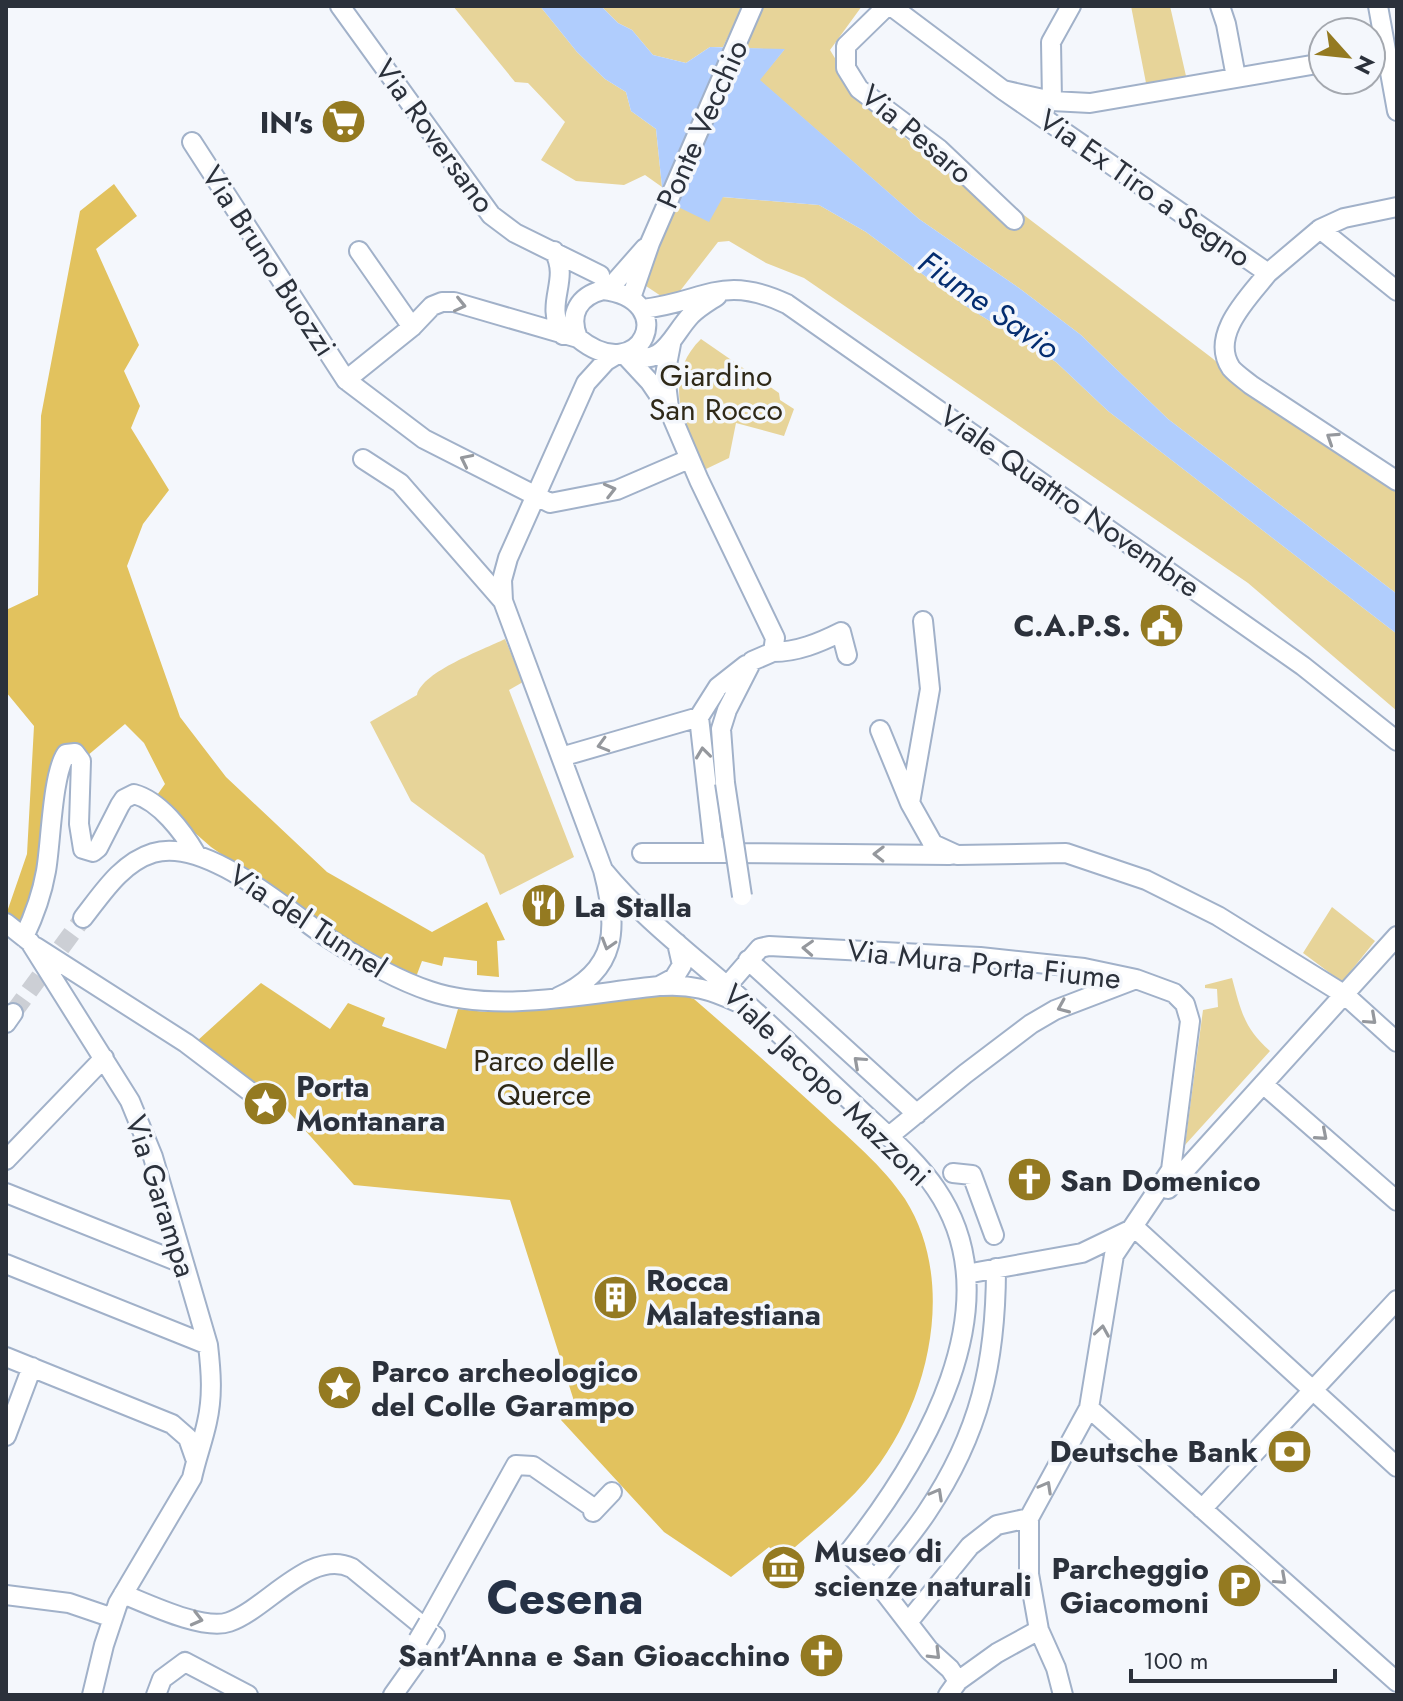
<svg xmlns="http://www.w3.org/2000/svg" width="1403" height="1701" font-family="Jost,sans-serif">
	<rect width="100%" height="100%" fill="#f4f7fc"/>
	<path fill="#e7d499" d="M453 6H540L577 52 605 79 626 92 631 111 656 129 662 187 645 175 624 185 576 181 541 160 565 122 528 83 515 82Z
		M601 6H729L742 7 723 47H710L686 63 653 55 632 30 618 23Z
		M762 6H862L830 50 858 96 920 151 987 200 1012 206 1212 358 1246 388 1397 493V594L1168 419 1081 335 1019 288 919 219 759 80 784 50 742 48Z
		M1131 6H1170L1186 76 1146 83Z
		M722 197 819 205 866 232 964 305 1056 362 1108 411 1397 634V711L1248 583 804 278 766 263 729 241 718 242 680 291 661 296 646 286 674 205Z
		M701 339 779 393 780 400 794 409 784 436 736 423 729 458 706 469C699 461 696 450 691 440 676 405 671 368 701 339Z
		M505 639 523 682 509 690 574 857 500 895 484 855 411 801 370 722 417 695C423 671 483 650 505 639Z
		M1332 907 1375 941 1342 982 1303 953Z
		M1232 978C1241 1011 1244 1028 1270 1051L1185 1145 1203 1010 1218 1007 1217 989 1205 988V985Z"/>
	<path fill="#e2c25e" d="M114 184 137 216 96 249 139 345 124 371 140 406 131 428 169 490 143 524 127 566 180 717 226 777 327 872 432 932 487 902 505 940 497 941 499 977 477 975V961L444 957 442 966 422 961 416 977 352 945 211 847 155 798 165 784 144 743 125 724 87 756 72 747 42 867 24 924 7 912 27 854 34 726 6 692V610L38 595 41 416 80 211Z
		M261 983 330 1029 348 1003 385 1018 382 1026 446 1049 458 1009 486 1012 678 994 694 999C737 1036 779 1074 821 1112 850 1139 883 1166 905 1199 959 1284 928 1409 866 1481 841 1510 810 1534 781 1559L769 1547 731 1577 664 1532 561 1420 574 1401 510 1200 354 1185 277 1099 197 1041Z"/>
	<path fill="#b0cdfd" d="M540 6H601L618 23 632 30 653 55 686 63 710 47 785 49 760 80 919 219 1019 288 1081 335 1168 419 1397 594V634L1108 411 1056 362 964 305 866 232 819 205 723 197 709 222 674 205 662 187 656 129 631 111 626 92 605 79 577 52Z"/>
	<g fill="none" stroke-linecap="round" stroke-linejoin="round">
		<path stroke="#cccfd5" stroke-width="18" stroke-dasharray="18 9" stroke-linecap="butt" d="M13 1013 83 918"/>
		<defs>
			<path id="minor" d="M340 6 491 215 515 233 600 275
				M887 6 846 46V68L859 89 939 149 1014 220
				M891 6 1003 90 1052 101 1090 103 1323 63
				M1220 6 1226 24 1236 77
				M1378 6 1397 111
				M1003 90 1268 273 1320 229 1397 291
				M1052 101 1051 42 1071 6
				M192 142 346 380
				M1320 229 1344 218 1397 207
				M359 251 412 327
				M554 251C571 282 543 302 563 335
				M1268 273C1249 297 1209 335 1231 368 1236 374 1245 380 1251 385L1397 481
				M603 290C681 299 642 390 578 338 568 314 579 296 603 290Z
				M608 290 645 248
				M631 298 650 243 753 6
				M643 309C706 302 721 273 787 304L1303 666 1397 741
				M578 338 454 302H442L432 306 412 327 346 380 424 439 550 503 617 490 689 459
				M627 353C663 370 671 336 691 315 699 307 708 302 717 296
				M624 354 650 382 669 410 699 480 775 638 773 652 752 661 727 710 721 729 725 783
				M669 408 665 375 671 344
				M363 459 400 483 503 601
				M923 621 930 689 910 803 933 844 957 855 1066 853 1146 880 1218 916 1345 995 1397 1042
				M773 652C797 652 819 643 841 632L847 655
				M746 665 718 687 699 717 713 842 725 853 950 855
				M880 730 910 803
				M561 757 699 717
				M642 853H725
				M603 870C639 914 684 949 727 986 771 1025 813 1066 856 1106 882 1131 916 1159 936 1189 1016 1306 922 1459 848 1553L875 1580 929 1650 950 1669 958 1681 948 1695
				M83 918C102 894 121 863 153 853 206 837 285 909 328 938 360 959 394 979 430 991 497 1014 589 993 659 986L674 978 682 965 677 943
				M6 923 30 942 130 1101 153 1157 208 1345C211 1371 213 1396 207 1422 203 1441 196 1459 192 1478L118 1603 104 1645 92 1695
				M24 937C34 916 42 894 46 871 51 843 52 775 66 754L75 753 81 761 79 824 83 849 93 852 98 848 120 805 124 799 134 794C160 801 183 832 196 854
				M36 947 186 1043 265 1103
				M748 960 917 1114
				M662 986C691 984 711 990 737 1002
				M727 986 760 948 769 946 980 957 1084 968 1136 979 1174 993 1185 1004 1190 1021 1171 1170 1114 1255 1089 1408 1029 1518V1574L1039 1630 1056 1668 1063 1695
				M558 997C619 970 618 927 603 870L503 601 502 580 508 558 586 383 606 361 616 355
				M6 1023 13 1013
				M1263 1084 1397 1201
				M888 1137 965 1074 1031 1024 1055 1010 1136 979
				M6 1160 104 1058
				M953 1173 972 1175 994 1235
				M1168 1189 1397 936
				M6 1193 184 1264
				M1134 1227 1397 1467
				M6 1264 208 1345
				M966 1274 1082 1253 1132 1229
				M6 1357 172 1424 188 1438 195 1458
				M1089 1408 1397 1682
				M6 1436 32 1367
				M1202 1509 1397 1300
				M593 1512 612 1492
				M875 1580C892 1557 912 1535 927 1512 980 1433 996 1362 996 1268
				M123 1594C148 1604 204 1631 229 1622 267 1609 310 1548 352 1568L435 1636 393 1695
				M6 1595 69 1603 113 1618
				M909 1621 970 1546 997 1525 1029 1518
				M428 1623 516 1465 533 1466 595 1509
				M958 1681 997 1653 1039 1630
				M156 1695 162 1679 185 1662 248 1695"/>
		</defs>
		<use href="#minor" stroke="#a1b1c9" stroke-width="22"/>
		<use href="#minor" stroke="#fff" stroke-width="18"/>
		<defs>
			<path id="minor-bridge" d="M725 783 742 896
				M418 1640 428 1623"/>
		</defs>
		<use href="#minor-bridge" stroke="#a1b1c9" stroke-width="22" stroke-linecap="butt"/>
		<use href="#minor-bridge" stroke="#fff" stroke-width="18"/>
	</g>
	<defs><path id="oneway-chevron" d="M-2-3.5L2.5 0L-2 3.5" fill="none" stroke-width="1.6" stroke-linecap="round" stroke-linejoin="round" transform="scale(2)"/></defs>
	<g stroke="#95989d">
		<use href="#oneway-chevron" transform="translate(460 305) rotate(13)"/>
		<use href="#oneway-chevron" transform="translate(1332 438) rotate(-147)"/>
		<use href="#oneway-chevron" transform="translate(466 460) rotate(-154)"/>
		<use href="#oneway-chevron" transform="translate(610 490) rotate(-14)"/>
		<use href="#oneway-chevron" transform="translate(603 745) rotate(164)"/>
		<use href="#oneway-chevron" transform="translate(703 753) rotate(-97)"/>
		<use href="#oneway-chevron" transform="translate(879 854) rotate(-179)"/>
		<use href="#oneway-chevron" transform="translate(608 944) rotate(107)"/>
		<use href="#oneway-chevron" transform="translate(808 948) rotate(-177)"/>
		<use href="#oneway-chevron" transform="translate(1063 1007) rotate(157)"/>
		<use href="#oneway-chevron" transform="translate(1371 1019) rotate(42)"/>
		<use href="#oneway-chevron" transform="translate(859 1062) rotate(-138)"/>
		<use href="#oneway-chevron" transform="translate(1322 1135) rotate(41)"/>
		<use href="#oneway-chevron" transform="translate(1102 1331) rotate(-81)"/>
		<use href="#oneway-chevron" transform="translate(1046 1487) rotate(-61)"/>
		<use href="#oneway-chevron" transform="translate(937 1494) rotate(-61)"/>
		<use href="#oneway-chevron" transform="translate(1281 1579) rotate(42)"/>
		<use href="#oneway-chevron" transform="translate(197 1619) rotate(14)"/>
		<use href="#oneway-chevron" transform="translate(935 1654) rotate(45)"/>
	</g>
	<defs>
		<symbol id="supermarket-disc" viewBox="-11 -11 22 22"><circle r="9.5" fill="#947a21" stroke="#f4f7fc"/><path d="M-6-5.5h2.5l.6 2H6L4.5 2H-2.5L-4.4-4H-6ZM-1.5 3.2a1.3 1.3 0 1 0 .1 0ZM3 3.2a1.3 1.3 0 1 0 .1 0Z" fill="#fff"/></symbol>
		<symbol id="civic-disc" viewBox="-11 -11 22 22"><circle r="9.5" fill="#947a21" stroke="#f4f7fc"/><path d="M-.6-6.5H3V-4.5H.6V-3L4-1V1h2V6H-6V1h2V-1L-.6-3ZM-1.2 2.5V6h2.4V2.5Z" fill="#fff"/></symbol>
		<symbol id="restaurant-disc" viewBox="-11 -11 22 22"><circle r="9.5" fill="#947a21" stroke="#f4f7fc"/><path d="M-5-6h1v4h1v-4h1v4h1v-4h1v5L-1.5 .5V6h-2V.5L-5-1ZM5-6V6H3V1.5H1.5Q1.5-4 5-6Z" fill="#fff"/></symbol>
		<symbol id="sight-disc" viewBox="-11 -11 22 22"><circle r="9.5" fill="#947a21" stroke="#f4f7fc"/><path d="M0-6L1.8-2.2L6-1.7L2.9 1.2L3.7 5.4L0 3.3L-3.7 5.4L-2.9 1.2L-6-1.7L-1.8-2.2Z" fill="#fff"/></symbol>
		<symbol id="church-disc" viewBox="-11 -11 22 22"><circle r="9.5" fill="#947a21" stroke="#f4f7fc"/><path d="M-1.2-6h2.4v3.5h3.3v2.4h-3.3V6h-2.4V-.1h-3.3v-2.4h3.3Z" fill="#fff"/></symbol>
		<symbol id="building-disc" viewBox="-11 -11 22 22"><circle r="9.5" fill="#947a21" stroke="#f4f7fc"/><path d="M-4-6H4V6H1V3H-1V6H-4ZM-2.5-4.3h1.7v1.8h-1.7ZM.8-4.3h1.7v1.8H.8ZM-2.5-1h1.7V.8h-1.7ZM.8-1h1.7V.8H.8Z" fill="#fff"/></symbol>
		<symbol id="bank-disc" viewBox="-11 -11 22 22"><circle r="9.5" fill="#947a21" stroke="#f4f7fc"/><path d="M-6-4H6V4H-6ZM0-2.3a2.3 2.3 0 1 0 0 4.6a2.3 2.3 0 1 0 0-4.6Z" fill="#fff"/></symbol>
		<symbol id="museum-disc" viewBox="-11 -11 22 22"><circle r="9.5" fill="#947a21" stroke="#f4f7fc"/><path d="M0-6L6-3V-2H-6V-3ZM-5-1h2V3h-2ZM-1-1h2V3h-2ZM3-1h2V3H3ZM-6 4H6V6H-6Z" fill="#fff"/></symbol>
		<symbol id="parking-disc" viewBox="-11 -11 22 22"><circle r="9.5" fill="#947a21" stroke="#f4f7fc"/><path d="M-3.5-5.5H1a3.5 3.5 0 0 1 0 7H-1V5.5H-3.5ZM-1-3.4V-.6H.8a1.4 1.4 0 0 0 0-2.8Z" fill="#fff"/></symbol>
	</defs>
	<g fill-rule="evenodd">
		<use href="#supermarket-disc" x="318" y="96" width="51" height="51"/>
		<use href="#civic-disc" x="1136" y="600" width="51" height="51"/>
		<use href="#restaurant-disc" x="518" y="880" width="51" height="51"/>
		<use href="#sight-disc" x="240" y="1078" width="51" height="51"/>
		<use href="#church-disc" x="1004" y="1154" width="51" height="51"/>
		<use href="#building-disc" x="590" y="1272" width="51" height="51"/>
		<use href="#sight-disc" x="314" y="1362" width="51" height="51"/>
		<use href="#bank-disc" x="1264" y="1426" width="51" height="51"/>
		<use href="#museum-disc" x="758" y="1542" width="51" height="51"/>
		<use href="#parking-disc" x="1214" y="1560" width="51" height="51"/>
		<use href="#church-disc" x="796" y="1630" width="51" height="51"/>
	</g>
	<g text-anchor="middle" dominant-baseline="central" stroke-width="7" stroke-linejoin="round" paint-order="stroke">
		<g font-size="30" font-weight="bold" fill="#2b313b" stroke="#f4f7fc" text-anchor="start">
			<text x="313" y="122" text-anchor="end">IN's</text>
			<text x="1131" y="625" text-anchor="end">C.A.P.S.</text>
			<text x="574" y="906">La Stalla</text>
			<text x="296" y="1086">Porta<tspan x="296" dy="34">Montanara</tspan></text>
			<text x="1060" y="1180">San Domenico</text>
			<text x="646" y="1280">Rocca<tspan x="646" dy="34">Malatestiana</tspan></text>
			<text x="371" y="1371">Parco archeologico<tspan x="371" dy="34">del Colle Garampo</tspan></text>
			<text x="1258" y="1451" text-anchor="end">Deutsche Bank</text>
			<text x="814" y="1551">Museo di<tspan x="814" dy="34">scienze naturali</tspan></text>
			<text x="1209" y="1568" text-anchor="end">Parcheggio<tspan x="1209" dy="34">Giacomoni</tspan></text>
			<text x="790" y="1655" text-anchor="end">Sant'Anna e San Gioacchino</text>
		</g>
		<g font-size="30" fill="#2b313b" stroke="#f4f7fc">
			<text transform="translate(702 124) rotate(-66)">Ponte Vecchio</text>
			<text transform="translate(917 134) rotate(40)">Via Pesaro</text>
			<text transform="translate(435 136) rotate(54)">Via Roversano</text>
			<text transform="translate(1145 188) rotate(35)">Via Ex Tiro a Segno</text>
			<text transform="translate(269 261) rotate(57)">Via Bruno Buozzi</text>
			<text transform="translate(1070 501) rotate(35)">Viale Quattro Novembre</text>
			<text transform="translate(308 921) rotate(33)">Via del Tunnel</text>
			<text transform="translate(984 964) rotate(6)">Via Mura Porta Fiume</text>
			<text transform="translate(827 1085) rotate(44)">Viale Jacopo Mazzoni</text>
			<text transform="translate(161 1196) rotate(72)">Via Garampa</text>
		</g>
		<g font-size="30" fill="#2f2918" stroke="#f4f7fc">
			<text x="716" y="375">Giardino<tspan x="716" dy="34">San Rocco</tspan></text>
			<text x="544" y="1060">Parco delle<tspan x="544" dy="34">Querce</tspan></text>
		</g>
		<g font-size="32" font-style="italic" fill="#042d70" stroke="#f4f7fc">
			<text transform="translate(989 305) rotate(35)">Fiume Savio</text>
		</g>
		<g font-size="46" font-weight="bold" fill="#253145" stroke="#f4f7fc">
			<text x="565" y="1598">Cesena</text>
		</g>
	</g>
	<rect width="1403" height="1701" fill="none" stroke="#2b313b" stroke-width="16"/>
	<g transform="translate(1347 56) rotate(117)"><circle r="38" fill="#f4f7fc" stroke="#a4a8af" stroke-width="2"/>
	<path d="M0-6L14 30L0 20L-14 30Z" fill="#947a21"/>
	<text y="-12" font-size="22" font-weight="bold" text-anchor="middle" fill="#2b313b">N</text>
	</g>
	<path d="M1131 1669v12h204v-12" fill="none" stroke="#2b313b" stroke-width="4"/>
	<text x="1143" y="1669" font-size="24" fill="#2b313b" stroke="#f4f7fc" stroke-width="6" paint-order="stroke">100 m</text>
</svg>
